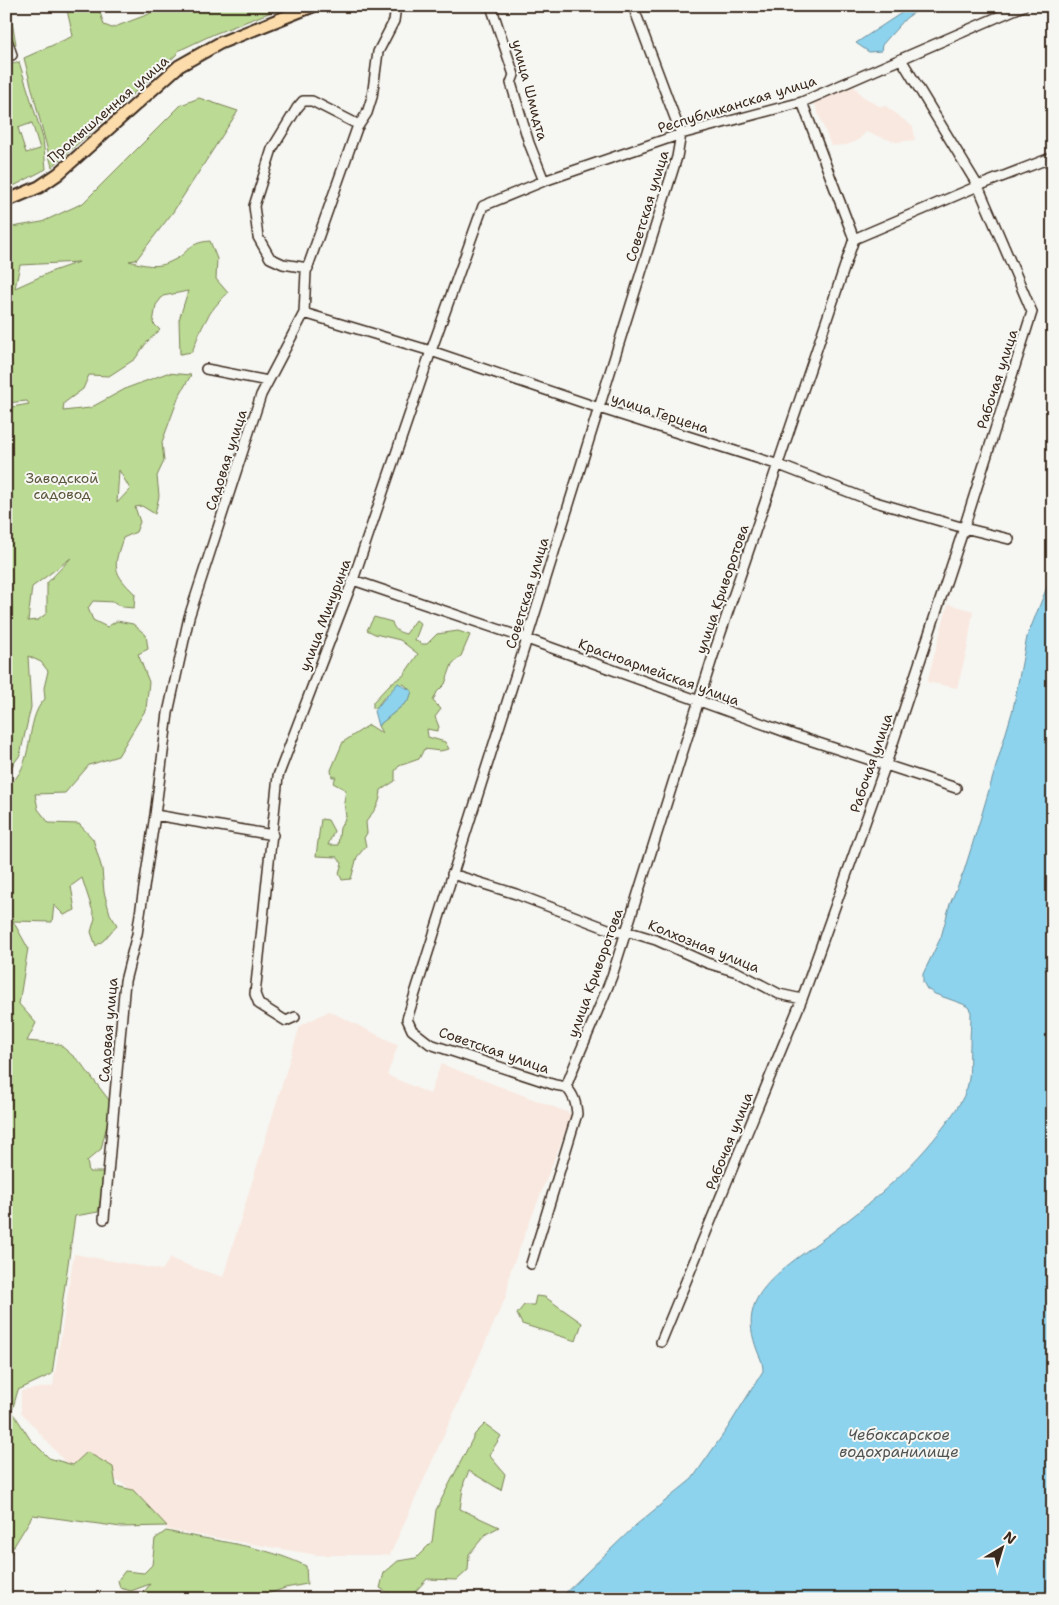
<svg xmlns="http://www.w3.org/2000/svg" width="1059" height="1605" font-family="'Shantell Sans',sans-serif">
	<rect width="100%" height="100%" fill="#f6f6f2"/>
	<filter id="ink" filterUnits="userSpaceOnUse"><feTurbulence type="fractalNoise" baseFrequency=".02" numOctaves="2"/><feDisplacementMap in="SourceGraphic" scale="10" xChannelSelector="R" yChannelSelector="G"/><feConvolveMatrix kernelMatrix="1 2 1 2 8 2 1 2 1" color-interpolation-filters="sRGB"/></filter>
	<g filter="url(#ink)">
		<path fill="#f9e8df" d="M854 86 862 96 879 106H886L913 127 915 140 896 142 866 132 857 141 846 145 831 146 814 102Z
			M948 604 973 611 967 650 957 688 927 682Z
			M329 1011 398 1045 387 1075 430 1094 441 1064 572 1114 510 1272 507 1294 390 1555H317L169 1530 123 1483 66 1463 21 1412V1391L53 1386 74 1254 162 1270 171 1257 174 1260 192 1267 223 1277 300 1026Z"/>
		<path fill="#bbda93" stroke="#7b8258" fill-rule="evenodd" d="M6 6H9L16 44 6 54Z
			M66 6H98L104 25 112 28 149 14 158 6H287L214 34 178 51 176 55 52 167 24 58 73 36Z
			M19 62 43 138 46 169 6 190V66ZM32 123 40 149 26 153 18 128Z
			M199 98 238 111 173 212 136 260 129 261C143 265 158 269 172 261 190 253 186 243 210 241L217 259 216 279 228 293C208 311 201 328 192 352L180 354 179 320 188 291 163 296 156 305 153 323 160 330 147 342 135 359 109 376 89 375 83 389 64 403 63 411 90 408 127 388 167 373 191 375 179 396 162 442 164 461 157 476 159 496 155 514 142 506 135 507 140 522 136 532 123 538C113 567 112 572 135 594L134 608 123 607 114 602 93 601 88 608 93 620 107 627 117 621 133 624 146 635 148 649 138 654 149 682 146 709 118 756 89 765 65 793 35 794 38 809 49 823 79 824 93 839 102 869 104 892 110 914 117 925 104 940 96 946 91 932 95 918 82 878 71 886 75 910 64 915 54 905 52 922 13 921 28 948 19 1004 36 1023 27 1041 59 1044 80 1062 112 1104 101 1149 87 1161 89 1172H106L98 1212 75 1216 52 1374 18 1390 12 1411 30 1439 49 1458 73 1465 87 1452 113 1467 116 1486 133 1490 167 1526 121 1527 33 1515 6 1559V787C37 767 23 720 45 699L44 688 48 671 41 662 28 656 31 707 20 755 6 774V408L29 404 27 401 6 403V228L42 222 83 203 181 105ZM79 262 53 271 15 288 20 265ZM119 470 130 489 117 503ZM71 558 47 583V613L38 620 28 621 32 587Z
			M374 617 392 622C394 630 398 632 406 634L416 620 421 624 415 640 422 644H427L437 634 458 631 470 635 461 656 452 664 445 684 437 692 433 701 441 709 435 717 439 727 437 731 427 729 428 737 445 742 449 749 440 751 424 749 419 759 399 766 395 771V781L381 790C380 806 374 810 366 822L367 833 364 838 366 846 357 857 351 879 342 880 339 873 342 863 337 857 316 856 321 819 328 820 334 831 328 845H338L340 828 346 817 344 802 346 790 333 783 336 777H332L331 770 343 742 369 725 382 733 378 726 409 700 411 691 404 684 385 696 376 708H373V702L391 683 403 676 418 654 400 640 375 634 367 630Z
			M536 1296 545 1297 582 1323 576 1341 522 1324 517 1314 524 1305H534Z
			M485 1424 501 1436 489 1455 505 1474 501 1490 469 1471 464 1482 460 1509 499 1527 486 1534 469 1554 468 1570 457 1580 427 1579 413 1594 411 1599H399L380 1588 384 1573 398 1561 416 1558 432 1542 436 1510 475 1434Z
			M166 1531C213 1541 263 1545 306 1566L307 1584 285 1588 268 1594 275 1599H139L150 1584 131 1591 120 1588 118 1580 125 1571 144 1573 152 1565 155 1539Z"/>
		<path fill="#8dd3ee" stroke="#6c8f9b" d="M912 6H918L915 12 906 18 889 37 882 45 881 51 869 52 856 43Z
			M1053 572V1599H559L636 1525 692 1479 727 1429 763 1371C763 1362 760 1358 757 1350 752 1336 749 1323 753 1309 759 1284 792 1262 812 1247 862 1211 912 1171 948 1121 955 1111 963 1100 967 1088 971 1075 969 1060 970 1046 970 1035 971 1024 971 1012L968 1007 963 1004 935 994 927 989 923 982V974L941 937 950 904 964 871 981 817 1013 709 1027 637Z
			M398 683 412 691 409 700 378 726 374 711Z"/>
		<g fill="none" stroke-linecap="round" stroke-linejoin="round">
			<defs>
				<path id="minor" d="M491 6 514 75 511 83 529 143 544 181
					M6 37 12 55H6
					M854 239 978 186 1053 157
					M308 268 283 264 270 258 258 237 254 206 272 149 297 108 303 101H312L359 125
					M304 313 431 351 599 408 779 465 872 501 964 528 1009 539
					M206 369 268 381
					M353 580 527 639 794 735 956 788
					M155 815 273 835
					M452 874 516 894 616 932 626 931 656 940 707 963 737 972 779 994 802 999
					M295 1017 286 1021 259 1004 255 994 278 776 353 580 431 351 483 206 544 181 681 134 802 102 1023 6
					M566 1087 555 1085 430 1044 412 1030 407 1019 527 639 677 157 681 134 633 6
					M566 1087C580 1049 598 1013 612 976L712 659 854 239 802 102
					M104 1219 125 981 137 934 155 815 168 713 189 617 261 395 304 313 306 272 357 128 367 113 372 97 378 52 394 21 396 6
					M531 1264 577 1114C576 1103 574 1095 566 1087
					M661 1342 802 999 886 764 964 528 1032 312 978 186 901 59"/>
				<path id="major" d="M6 201 39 187 58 174 179 66 220 43 313 6"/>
			</defs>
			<use href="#minor" stroke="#3b2a1e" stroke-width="12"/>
			<use href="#major" stroke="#3b2a1e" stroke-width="15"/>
			<use href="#minor" stroke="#f6f6f2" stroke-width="9"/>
			<use href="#major" stroke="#fddcac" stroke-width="11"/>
		</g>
	</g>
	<g text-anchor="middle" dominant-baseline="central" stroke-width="4" stroke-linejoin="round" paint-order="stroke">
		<g font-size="14" fill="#3b2a1e" stroke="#f6f6f2">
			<text transform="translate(530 90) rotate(75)">улица Шмидта</text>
			<text transform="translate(737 104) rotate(-17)">Республиканская улица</text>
			<text transform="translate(108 109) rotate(-41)">Промышленная улица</text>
			<text transform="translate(647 206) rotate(-73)">Советская улица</text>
			<text transform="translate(997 379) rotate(-72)">Рабочая улица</text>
			<text transform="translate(660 413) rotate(18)">улица Герцена</text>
			<text transform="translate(226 460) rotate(-72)">Садовая улица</text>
			<text transform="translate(722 589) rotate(-71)">улица Криворотова</text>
			<text transform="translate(527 593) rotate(-73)">Советская улица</text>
			<text transform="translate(325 615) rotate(-69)">улица Мичурина</text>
			<text transform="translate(659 672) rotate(20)">Красноармейская улица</text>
			<text transform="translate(871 763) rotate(-71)">Рабочая улица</text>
			<text transform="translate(704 946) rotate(22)">Колхозная улица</text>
			<text transform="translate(595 973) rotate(-70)">улица Криворотова</text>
			<text transform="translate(108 1030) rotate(-85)">Садовая улица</text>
			<text transform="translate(494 1050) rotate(19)">Советская улица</text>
			<text transform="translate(729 1141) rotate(-68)">Рабочая улица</text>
		</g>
		<g font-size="14" fill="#5b563b" stroke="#f6f6f2">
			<text x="62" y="478">Заводской<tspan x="62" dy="16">садовод</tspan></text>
		</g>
		<g font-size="15" font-style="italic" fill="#505452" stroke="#f6f6f2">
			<text x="899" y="1435">Чебоксарское<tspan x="899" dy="17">водохранилище</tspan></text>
		</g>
	</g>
	<rect width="1059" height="1605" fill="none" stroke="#f6f6f2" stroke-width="25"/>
	<rect x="12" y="12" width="1034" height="1580" fill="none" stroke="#3b2a1e" stroke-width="2" filter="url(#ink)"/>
	<g transform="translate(1002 1548) rotate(38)" stroke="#f6f6f2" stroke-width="4" paint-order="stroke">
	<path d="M0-4L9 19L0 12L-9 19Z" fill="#3b2a1e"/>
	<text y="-8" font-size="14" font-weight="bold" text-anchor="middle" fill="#3b2a1e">N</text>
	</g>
</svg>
